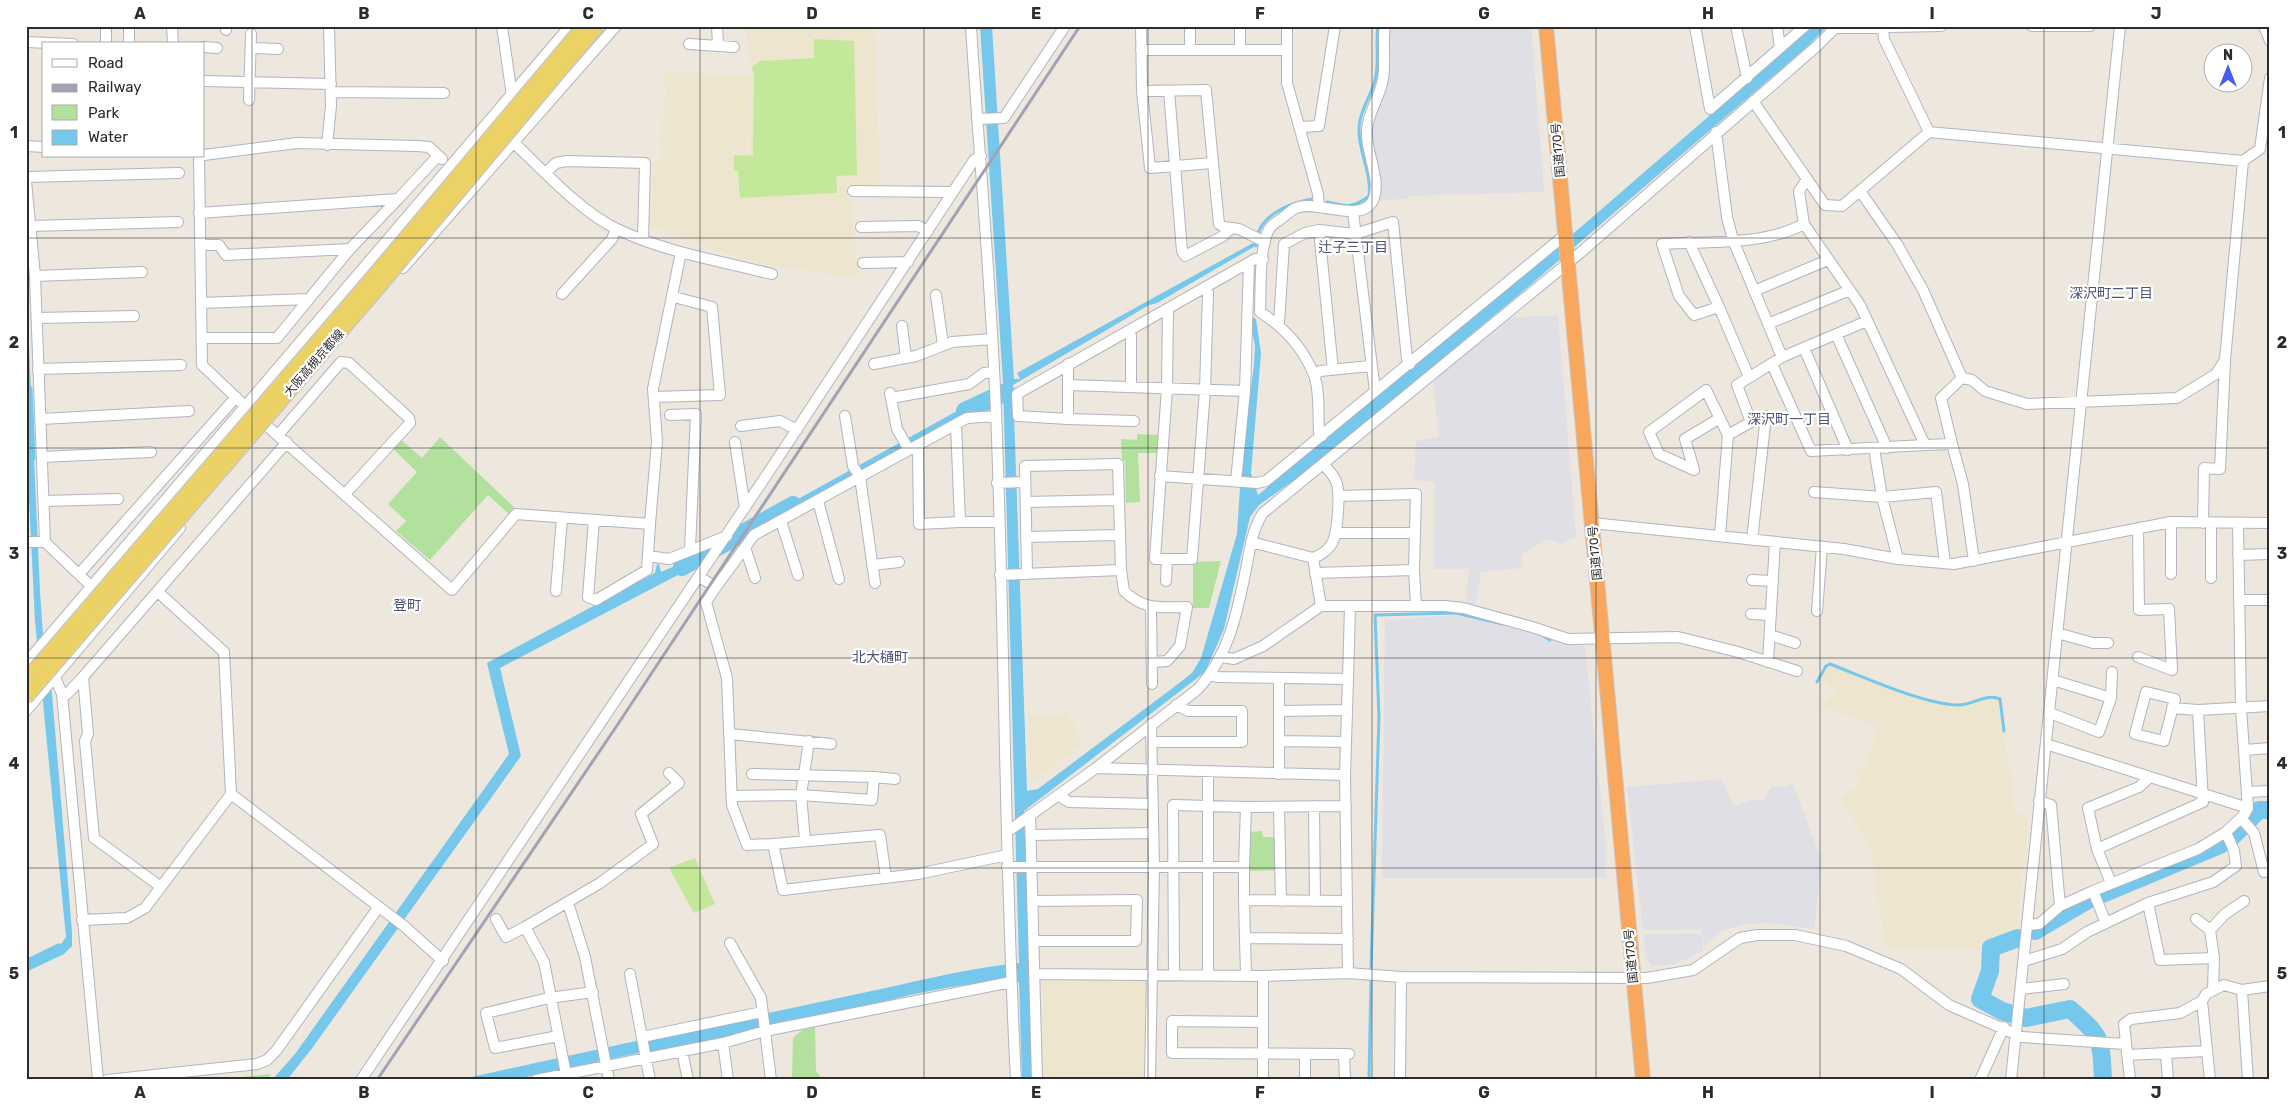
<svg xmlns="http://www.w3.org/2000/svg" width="2296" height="1106" font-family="Rubik,'Noto Sans JP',sans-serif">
	<rect width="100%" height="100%" fill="#ede7de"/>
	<path fill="#e1dfe6" d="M1391 26H1531L1544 192 1409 196 1408 199 1380 200 1382 184 1374 154 1372 131 1373 120 1389 75 1387 36Z
		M1558 315 1576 537 1561 544 1549 539 1542 542 1521 555 1522 568 1481 572 1475 607H1465L1469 569H1434L1435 482 1414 480 1416 441 1439 437 1433 381 1500 324H1504V318Z
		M1456 615 1533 631 1550 641 1585 646 1605 838 1606 878H1382L1385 620Z
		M1721 779 1734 806 1751 800H1763L1771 787 1779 785 1783 787 1793 784 1822 862 1814 929 1769 923 1744 924 1722 931 1704 946 1702 929 1643 930 1627 787Z
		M1643 934H1702L1703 951 1676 964 1652 967 1646 958Z"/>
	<path fill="#eee5cf" d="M745 26 874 28 881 188 850 189 858 278 768 265 724 253 649 226 655 160 749 153 752 76Z
		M664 72 751 76 747 152 662 158 661 137 667 86 664 82Z
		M1830 666 1924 700 1961 707 1987 698 1998 699 2016 814H2029L2017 927 1982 942 1981 950 1886 948 1871 851 1841 797 1862 784 1855 771 1866 765 1878 727 1822 705 1831 696 1836 695 1835 691 1822 680 1826 668Z
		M1068 711 1082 744 1030 784 1029 717 1057 716Z
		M1043 979 1145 981 1146 1080H1042Z"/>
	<path fill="#b1e19d" d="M1137 434 1159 435 1158 453H1138L1140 502 1126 503 1125 461 1122 460 1121 439 1137 440Z
		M440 437 515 508 509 514 488 495 430 560 396 531 406 521 388 504 417 472 392 448 400 439 422 458Z
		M1221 561 1209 608H1193V562Z
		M1262 831 1263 837H1278V870L1250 871 1249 832Z
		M815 1027 816 1071 823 1080H792L793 1038 802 1030Z
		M271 1074 267 1080H213Z"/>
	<path fill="#c3e899" d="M814 39 854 41 857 175 836 176 837 193 740 198 738 171H734V155L753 156 754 76 752 67 760 61 814 58Z
		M695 858 715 904 694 913 669 868Z"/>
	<path fill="#75c7eb" d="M980 26H992L1014 379H1020L1017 373 1253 243 1257 245 1157 303 1149 305 1013 385 1027 791 1038 789 1174 687 1192 673 1201 658 1237 534 1242 457 1254 365 1255 346 1249 315 1256 319 1261 353 1251 473 1258 495 1581 227 1813 26H1827L1809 45 1521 293 1308 470 1259 505 1250 517 1224 629 1205 672 1024 811 1033 1080H1022L1019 982C967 980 915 994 865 1006 800 1021 735 1035 670 1050L638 1053 512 1080H458L636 1041C683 1036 727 1022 773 1012 809 1004 845 997 881 989 927 979 972 968 1019 963L1003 382Z
		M26 279 40 592 43 635 52 694 72 931V946L64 954 26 972V959L59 943 61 944 66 937 35 621 26 437Z
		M984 396 985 404 775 519 771 514Z
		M706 552 697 565 500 668 521 756 313 1047 287 1080H272L295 1054 509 754 487 663 655 573 657 564H659L661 572Z"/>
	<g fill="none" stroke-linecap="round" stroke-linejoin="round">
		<path stroke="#75c7eb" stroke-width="3" d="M1327 202C1345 206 1353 209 1369 196 1372 174 1359 153 1359 131 1358 114 1371 96 1375 80 1380 61 1375 45 1378 26
			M1256 246C1255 217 1287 204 1311 199
			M31 388 34 459
			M1542 635 1550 640
			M1817 682 1826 666 1830 664C1864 677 1925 705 1959 705 1973 705 1985 693 2000 699L2004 731
			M1371 969 1379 717 1375 615 1456 613 1503 624
			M1369 1080 1371 980"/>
		<path stroke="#75c7eb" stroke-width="18" d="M965 411 1006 392
			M682 567 793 505
			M2035 931 2088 900 2220 845 2231 838 2259 810H2270
			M2018 938 1991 948 1990 971 1980 999 2002 1011 2026 1018 2070 1009C2102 1037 2101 1038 2103 1080"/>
		<defs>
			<path id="minor" d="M172 26 173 44
				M226 26V30
				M502 26 512 96
				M717 26 718 45
				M971 26C979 155 991 283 996 412 1005 635 1004 857 1016 1080
				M1141 26 1142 91 1150 168 1213 163 1219 224 1224 227 1239 229 1265 242
				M1240 26V50
				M1287 26V83L1318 194 1319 207
				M1695 26 1710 109 1805 26
				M1736 26 1747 78
				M1777 26 1780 48
				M2032 26H2090
				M2264 26 2270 41
				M1883 28 1884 39 1929 132
				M26 42 73 44
				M106 44V26
				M129 44V26
				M689 44 734 47
				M204 47 217 48
				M251 48 278 49
				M1141 50H1287
				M1190 50V26
				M204 81 331 84
				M1142 91 1206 90 1213 163
				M1169 91 1182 251 1185 256 1223 236 1231 228
				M331 92 444 93
				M249 100 251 34
				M1753 101 1825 205 1842 206 1929 132 2243 161 2260 149 2270 78
				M977 119 1004 118 1065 26
				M1300 127 1319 126 1335 26
				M1716 132 1727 217 1733 240 1782 357 1867 321
				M513 138 514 143C543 170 582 213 617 229 664 252 721 261 772 274
				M327 145 331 106 329 26
				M26 146 44 147
				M204 155 297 143 417 146 429 147 442 159
				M199 156 202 365 245 406
				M546 172 556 163 567 161 645 163 643 240
				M26 177 179 173
				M1807 179 1799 191 1804 224 1860 305 1925 445 1952 444 1963 484 1974 561
				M26 181 35 276 45 542 91 586
				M853 191 953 192
				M1860 191 1897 244 1923 290 1962 378 1972 380 1985 391 2027 404 2177 398 2216 374 2225 360 2243 161
				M1353 212 1375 391
				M199 213 398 199 438 156
				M31 226 178 222
				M861 227 918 226 928 231
				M1319 230 1333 370
				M1689 242 1719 307
				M200 245H219L226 255 350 249 398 199
				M863 263 908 262
				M403 268 616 26
				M35 276 142 272
				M1754 291 1828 260
				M562 294 612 239 616 229
				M936 295 943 345
				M201 303 309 299
				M1168 309 1167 388 1155 559H1192L1205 390 1208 293 1206 287
				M37 318 134 316
				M1279 324 1284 244 1305 233 1319 230 1355 234 1393 222 1407 359 1410 364
				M1768 324 1850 290
				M902 326 906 358
				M1129 331 1131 336V387
				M1836 334 1887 448
				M202 338H277L350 249
				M1804 348 1848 450
				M874 364 916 356 952 342 992 339
				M1068 364V419L1018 416 1017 394 1255 259H1263
				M1772 364 1811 451 1925 445
				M38 369 181 365
				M1314 375 1320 371 1370 366
				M1749 377 1719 307 1694 315 1679 296 1662 244C1708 241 1763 246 1804 224
				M1069 385 1245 391
				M890 393 897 429 909 450
				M654 397 720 395 712 307 674 297
				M891 398 969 384 984 373 994 372
				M670 415 696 414 690 549
				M845 416 853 466 860 477 875 583
				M1720 418 1685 439 1694 470 1659 454 1649 432 1706 390 1728 435
				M41 419 189 411
				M1068 419 1134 421
				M267 426 452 590 516 514 650 524 657 441 653 389 681 252
				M741 426 780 421 797 430
				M278 435 341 362 349 363 409 418 410 423 345 494
				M1322 436 1319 432C1318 415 1320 391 1314 375 1303 348 1284 327 1260 312 1261 289 1259 248 1269 229 1271 225 1277 222 1281 219 1285 216 1291 210 1296 208 1317 199 1364 226 1374 198 1381 179 1365 150 1367 130 1368 112 1380 97 1383 79 1386 61 1382 44 1385 26
				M735 442 745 508
				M1952 444 1941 398 1962 378
				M916 446 918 450 919 524 960 522 956 424
				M1874 448 1882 497 1898 559
				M42 457 151 452
				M1160 476 1257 483 1266 481 1565 235
				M1236 481 1245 391 1249 263
				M997 483 1025 482
				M1814 492 1882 497 1936 492 1945 563
				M1338 496 1416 494 1414 570
				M44 501 118 499
				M818 501 839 579
				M1026 502 1119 500
				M594 520 588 597 596 600 647 570 650 524
				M781 521 798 575
				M960 522H998
				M2171 522V574
				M1592 523 1844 549 1898 559 1954 564 2171 522 2270 523
				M2203 523 2204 468 2220 469 2225 361
				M2211 523V578
				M2138 528 2139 610 2169 609 2172 670 2138 657
				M1336 533H1414
				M1720 535 1728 435 1751 422
				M1026 537 1120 535
				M1752 540 1766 416 1751 422 1737 385 1782 357
				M26 542H45
				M1251 542 1313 558C1319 556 1327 551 1331 545 1338 535 1340 496 1337 484 1335 476 1329 471 1324 465
				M745 547 755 578
				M2238 555 2270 554
				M648 556 669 559 727 536
				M872 565 899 562
				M1121 570 1124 591C1145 611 1160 607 1187 607L1180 646 1167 661 1152 662
				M1315 573 1414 570 1416 606
				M79 574 236 397
				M1000 575 1121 570 1118 464 1025 466 1027 574
				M699 577 716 587 754 535 967 418 996 416
				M1752 580 1773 581
				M1166 581 1167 559
				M716 587 706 602 727 678 732 805 747 845 773 844 783 890 918 874 1007 855
				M556 591 562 518
				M2239 600H2270
				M1321 606H1445L1463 608 1532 627 1568 639 1678 637 1738 652 1797 671
				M1151 607 1152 684
				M1817 611 1822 547
				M1751 614 1771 615
				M2057 633 2093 643H2108
				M1770 635 1795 643
				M1222 657 1234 659 1263 646 1321 606 1313 558
				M1768 662 1775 542
				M26 663 570 26
				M1211 675 1217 677 1348 679 1350 606
				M55 677 62 694 98 1080
				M1279 678V774
				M2146 692 2175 699 2164 741 2135 734Z
				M62 694H67L83 677
				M2111 698 2112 672
				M2172 708 2198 710 2270 706
				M26 711 180 528
				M1279 711 1347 710
				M2050 713 2099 732 2111 698 2053 680
				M730 734 831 744
				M1279 741 1346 742
				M1152 742H1242V711H1188L1176 705
				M2046 744 2248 808 2241 708 2238 523
				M2245 750 2270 748
				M1096 768 1345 775
				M1208 772V975
				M752 774 874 777
				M2248 792 2270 791
				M231 794 404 926 443 961
				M1058 795 1069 802 1153 804
				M732 796 801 795 872 800 874 777 895 779
				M2039 801 2051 805 2060 906
				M1314 806 1315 901
				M1246 807 1346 806
				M1279 807 1281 901
				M1030 815 1037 1080
				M2241 818 2254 833 2264 872
				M1007 832 1096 768 1198 689C1230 654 1238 609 1247 564 1250 547 1253 528 1263 513L1580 253 1817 46 1835 28 1941 26
				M1031 835 1153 833
				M805 840 801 795 809 741
				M773 844 880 835 886 878
				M2097 849 2203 802 2198 710
				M1007 867H1244V900L1347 901
				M2111 883 2097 849 2088 808 2139 787 2150 777
				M161 887 94 838 85 741 88 734 83 677 287 442
				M2093 891 2106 923
				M1244 900 1246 976
				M1032 901 1137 900 1136 941H1034
				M568 903 585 957 609 1080
				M2148 903 2160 960 2214 958 2213 990
				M496 919 506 937 525 927 544 962 566 1074
				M2196 919 2210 930
				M82 920 127 918 145 908 231 794 224 652 158 592
				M2028 925 2039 924 2060 906 2093 891 2198 849 2226 832 2244 815 2248 808
				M525 927 600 883 653 844 641 814 679 783 669 773
				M1245 938 1348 939
				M730 943 761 998 771 1080
				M2214 958 2210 930 2225 914 2244 901
				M2024 961 2062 949 2087 932 2148 903 2213 882 2236 866 2234 851 2226 832
				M1348 973 1345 775 1348 679
				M630 974 650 1080
				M1035 974 1263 976 1348 973 1401 977 1647 978 1693 970 1740 938 1757 935H1795L1846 946 1901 969 1949 1005 2022 1037 2125 1044
				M1174 975 1173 805 1246 807 1244 867
				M2021 989 2064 984
				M2242 990 2248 1080
				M2202 1001 2210 1080
				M1263 1022 1172 1021V1053L1349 1054
				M558 1036 495 1048 486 1013 549 998 593 992
				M642 1037 762 1012
				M723 1043 728 1080
				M682 1051 688 1080
				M2166 1053 2168 1080
				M1305 1054V1080
				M1344 1054 1345 1080
				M2127 1055 2207 1051
				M107 1080 257 1064 267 1060 276 1051 378 908
				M361 1080 774 464 974 160 981 156
				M536 1080 723 1043 765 1031 1011 982
				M1150 1080 1154 867 1151 724
				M1263 1080V976
				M1400 1080 1401 977
				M1980 1080 2004 1027
				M2011 1080 2120 26
				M2130 1080 2124 1024 2131 1019 2180 1013 2202 1001 2206 994 2224 985 2242 990 2270 986"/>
			<path id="highway" d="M1546 26 1643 1080"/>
		</defs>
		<use href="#minor" stroke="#b2b4bf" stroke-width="12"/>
		<use href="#highway" stroke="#c8c8c8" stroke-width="16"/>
		<use href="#minor" stroke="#fff" stroke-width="10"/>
		<use href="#highway" stroke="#f9a75d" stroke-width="14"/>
		<path stroke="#a1a3b5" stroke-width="3" d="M377 1080 616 727 1080 26"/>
		<defs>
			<path id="major-bridge" d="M26 679 368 282 583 26
				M26 698 377 290 598 26"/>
		</defs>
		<use href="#major-bridge" stroke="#c8c8c8" stroke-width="15" stroke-linecap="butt"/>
		<use href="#major-bridge" stroke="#ecd264" stroke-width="12"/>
	</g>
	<path fill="none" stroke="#2c2c2c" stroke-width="1" stroke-opacity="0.55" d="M252 26V1080M476 26V1080M700 26V1080M924 26V1080M1148 26V1080M1372 26V1080M1596 26V1080M1820 26V1080M2044 26V1080M26 238H2270M26 448H2270M26 658H2270M26 868H2270"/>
	<g text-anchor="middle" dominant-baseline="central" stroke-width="4.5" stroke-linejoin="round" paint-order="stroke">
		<g font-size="12" fill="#2c2c2c" stroke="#fff">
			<text transform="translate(1558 150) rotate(-95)">国道170号</text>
			<text transform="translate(314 363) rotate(-49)">大阪高槻京都線</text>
			<text transform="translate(1595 553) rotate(-95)">国道170号</text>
			<text transform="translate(1631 956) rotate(-95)">国道170号</text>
		</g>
		<g font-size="14" fill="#4d537b" stroke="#fff">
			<text x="1353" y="247">辻子三丁目</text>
			<text x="2111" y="293">深沢町二丁目</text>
			<text x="1789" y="419">深沢町一丁目</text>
			<text x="407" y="605">登町</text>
			<text x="880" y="657">北大樋町</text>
		</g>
	</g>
	<rect width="2296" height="1106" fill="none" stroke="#ffffff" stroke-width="55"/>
	<rect x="42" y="42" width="162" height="115" fill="#ffffff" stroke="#ababab"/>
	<rect x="52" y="59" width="25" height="8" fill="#ffffff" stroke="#ababab"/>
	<text x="88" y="68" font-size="15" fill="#2c2c2c">Road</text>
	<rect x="52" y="84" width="25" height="8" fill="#a1a3b5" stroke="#ababab"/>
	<text x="88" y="92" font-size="15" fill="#2c2c2c">Railway</text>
	<rect x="52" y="105" width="25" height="15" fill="#b1e19d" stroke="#ababab"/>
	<text x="88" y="118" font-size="15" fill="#2c2c2c">Park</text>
	<rect x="52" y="130" width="25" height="15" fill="#75c7eb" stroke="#ababab"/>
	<text x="88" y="142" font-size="15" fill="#2c2c2c">Water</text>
	<g transform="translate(2228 68)"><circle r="24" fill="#ffffff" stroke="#ababab"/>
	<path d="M0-4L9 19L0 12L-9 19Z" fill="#445ef4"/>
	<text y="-8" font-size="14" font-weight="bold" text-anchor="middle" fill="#2c2c2c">N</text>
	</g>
	<rect x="28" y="28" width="2240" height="1050" fill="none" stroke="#2c2c2c" stroke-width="2"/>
	<g font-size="16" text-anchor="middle" font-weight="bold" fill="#2c2c2c">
		<text x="140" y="19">A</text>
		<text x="364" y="19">B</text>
		<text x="588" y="19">C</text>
		<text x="812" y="19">D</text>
		<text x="1036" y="19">E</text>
		<text x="1260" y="19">F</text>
		<text x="1484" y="19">G</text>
		<text x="1708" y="19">H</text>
		<text x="1932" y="19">I</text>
		<text x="2156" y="19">J</text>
		<text x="14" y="138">1</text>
		<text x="2282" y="138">1</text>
		<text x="14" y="348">2</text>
		<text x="2282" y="348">2</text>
		<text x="14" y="559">3</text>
		<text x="2282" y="559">3</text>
		<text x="14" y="769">4</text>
		<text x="2282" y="769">4</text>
		<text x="14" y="979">5</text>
		<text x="2282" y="979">5</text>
		<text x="140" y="1098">A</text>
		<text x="364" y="1098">B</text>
		<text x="588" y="1098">C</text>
		<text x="812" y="1098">D</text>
		<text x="1036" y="1098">E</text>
		<text x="1260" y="1098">F</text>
		<text x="1484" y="1098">G</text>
		<text x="1708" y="1098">H</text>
		<text x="1932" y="1098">I</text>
		<text x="2156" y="1098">J</text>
	</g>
</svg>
